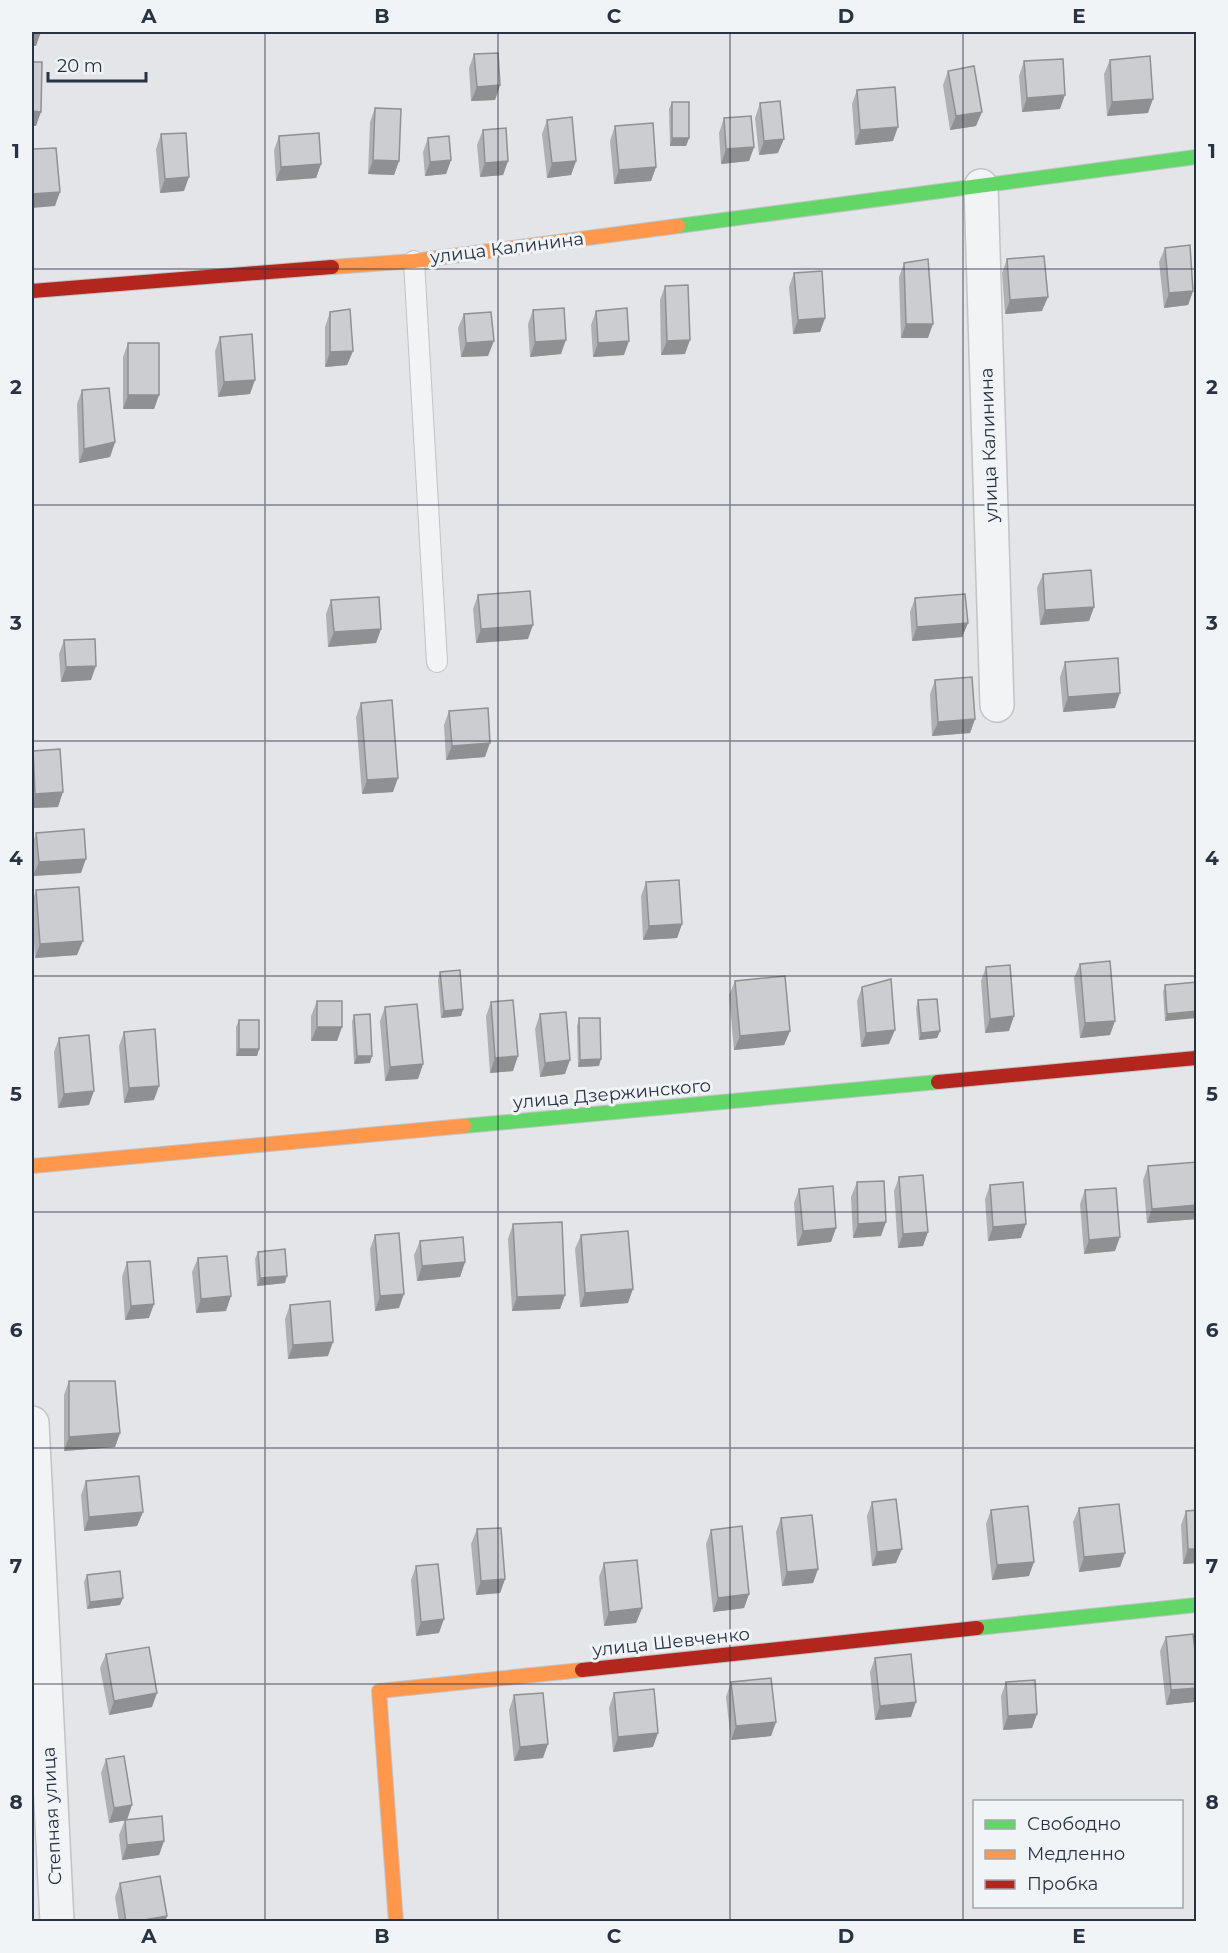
<svg xmlns="http://www.w3.org/2000/svg" width="1228" height="1953" font-family="Montserrat,sans-serif">
	<rect width="100%" height="100%" fill="#e3e5e8"/>
	<g fill="none" stroke-linecap="round" stroke-linejoin="round">
		<defs>
			<path id="lane" d="M414 261 437 662"/>
			<path id="street" d="M981 186 997 705
				M32 1423 57 1922"/>
			<path id="fast" d="M678 226 1196 157
				M464 1126 938 1082
				M977 1628 1196 1605"/>
			<path id="slow" d="M332 267 414 261 678 226
				M32 1166 464 1126
				M396 1922 379 1691 582 1670"/>
			<path id="jam" d="M32 291 332 267
				M938 1082 1196 1058
				M582 1670 977 1628"/>
		</defs>
		<use href="#lane" stroke="#c1c3c6" stroke-width="22"/>
		<use href="#street" stroke="#c1c3c6" stroke-width="36"/>
		<use href="#fast" stroke="#c1c3c6" stroke-width="16"/>
		<use href="#slow" stroke="#c1c3c6" stroke-width="16"/>
		<use href="#jam" stroke="#c1c3c6" stroke-width="16"/>
		<use href="#lane" stroke="#f2f3f5" stroke-width="20"/>
		<use href="#street" stroke="#f2f3f5" stroke-width="33"/>
		<use href="#fast" stroke="#63d668" stroke-width="14"/>
		<use href="#slow" stroke="#ff974d" stroke-width="14"/>
		<use href="#jam" stroke="#b3261e" stroke-width="14"/>
	</g>
	<path fill="#afb0b3" d="M474 54 500 85 495 100 471 101 469 68Z
		M1110 60 1148 113 1107 116 1104 74Z
		M1024 61 1060 109 1022 112 1019 76Z
		M948 71 976 126 950 130 943 85Z
		M857 90 893 141 855 145 852 104Z
		M672 102 689 138 686 146H670L669 109Z
		M760 103 778 153 759 155 755 118Z
		M375 108 399 161 394 175 368 174 370 122Z
		M724 118 754 147 749 161 721 164 719 133Z
		M547 120 576 161 571 175 547 178 542 134Z
		M615 126 656 167 651 181 614 184 610 141Z
		M483 130 508 161 503 175 480 177 477 145Z
		M161 134 184 191 160 193 156 149Z
		M279 136 321 164 316 178 276 181 274 150Z
		M428 138 451 160 446 174 425 176 423 152Z
		M1165 248 1193 291 1188 305 1164 308 1159 262Z
		M1007 259 1042 311 1005 314 1002 273Z
		M904 263 928 338H901L899 277Z
		M794 273 825 318 820 332 793 334 789 287Z
		M665 286 685 354 661 355 660 300Z
		M533 310 561 354 530 357 528 324Z
		M596 311 624 355 593 357 591 325Z
		M330 312 353 351 347 365 325 367V327Z
		M464 314 488 356 461 357 458 328Z
		M220 337 250 394 218 397 215 351Z
		M128 343 159 395 154 409H123V357Z
		M82 390 115 442 110 457 79 463 77 404Z
		M1043 574 1094 607 1089 621 1040 625 1037 588Z
		M478 595 528 639 476 643 473 609Z
		M915 598 968 623 962 637 912 641 910 612Z
		M331 600 381 629 376 643 328 647 326 614Z
		M64 640 91 680 61 682 59 654Z
		M1065 662 1115 708 1063 712 1060 677Z
		M935 680 975 719 970 733 932 736 930 694Z
		M361 703 393 792 362 794 356 717Z
		M449 711 485 757 446 760 444 725Z
		M33 751 58 807 32 808V754Z
		M36 833 81 873 33 876 32 846Z
		M646 882 682 924 677 938 643 940 641 896Z
		M36 890 77 955 35 958 32 915V902Z
		M1080 964 1110 1035 1080 1038 1074 978Z
		M986 967 1009 1031 985 1033 981 981Z
		M440 972 463 1009 461 1016 441 1018 438 980Z
		M735 981 790 1031 784 1045 734 1050 729 995Z
		M1197 982 1165 1021 1163 992 1165 985Z
		M862 987 889 1044 861 1047 857 1001Z
		M918 1000 940 1031 937 1038 919 1040 916 1008Z
		M317 1001 342 1027 337 1041H311V1016Z
		M491 1002 513 1071 490 1073 486 1016Z
		M385 1007 423 1064 418 1079 385 1081 380 1021Z
		M540 1014 565 1074 540 1077 535 1029Z
		M354 1015 370 1063 354 1064 352 1022Z
		M579 1018 599 1066 578 1067 577 1026Z
		M239 1020 259 1049 257 1056H236V1027Z
		M124 1032 154 1100 124 1103 119 1046Z
		M59 1038 89 1105 58 1108 54 1052Z
		M1197 1162V1219L1147 1223 1143 1180 1148 1166Z
		M899 1177 923 1246 898 1248 894 1191Z
		M857 1182 881 1236 853 1238 851 1197Z
		M990 1185 1021 1238 988 1241 985 1199Z
		M799 1189 836 1228 831 1242 797 1246 794 1203Z
		M1085 1190 1115 1251 1084 1254 1080 1204Z
		M513 1224 565 1295 560 1309 512 1311 508 1239Z
		M375 1235 399 1308 375 1311 370 1249Z
		M581 1235 628 1303 580 1307 575 1249Z
		M420 1241 465 1262 460 1277 417 1281 414 1255Z
		M258 1252 285 1283 257 1286 255 1259Z
		M198 1258 226 1311 196 1313 192 1272Z
		M127 1262 149 1318 125 1320 122 1277Z
		M290 1305 328 1356 288 1359 285 1319Z
		M69 1381 120 1433 115 1447 64 1451V1395Z
		M86 1481 143 1512 137 1526 84 1531 81 1495Z
		M872 1502 896 1563 872 1566 867 1516Z
		M1079 1508 1125 1553 1120 1567 1079 1572 1073 1522Z
		M991 1510 1029 1576 992 1580 986 1524Z
		M1197 1510V1563L1183 1564 1181 1525 1186 1511Z
		M781 1518 818 1569 813 1583 782 1586 776 1532Z
		M477 1529 505 1579 500 1593 476 1595 471 1544Z
		M711 1530 749 1594 744 1608 713 1612 706 1544Z
		M604 1563 642 1608 636 1623 604 1626 599 1577Z
		M416 1566 439 1633 416 1636 411 1580Z
		M87 1575 120 1605 87 1609 84 1582Z
		M1166 1637 1197 1667V1694L1194 1702 1166 1705 1160 1651Z
		M106 1654 152 1707 109 1715 100 1668Z
		M875 1658 911 1717 875 1720 870 1672Z
		M731 1682 776 1722 771 1736 731 1740 726 1697Z
		M1006 1682 1037 1714 1032 1728 1003 1730 1001 1696Z
		M614 1693 653 1747 613 1752 609 1708Z
		M514 1695 543 1758 514 1761 509 1710Z
		M106 1759 127 1820 109 1823 101 1773Z
		M125 1820 164 1841 159 1855 122 1860 119 1835Z
		M120 1883 167 1916 165 1922H119L115 1897Z"/>
	<path fill="#8e9092" d="M32 32H41L36 46H32Z
		M500 85 495 100 471 101 477 87Z
		M1065 95 1060 109 1022 112 1027 98Z
		M1153 99 1148 113 1107 116 1112 102Z
		M32 111 41 112 36 126H32Z
		M982 112 976 126 950 130 956 116Z
		M898 127 893 141 855 145 860 130Z
		M672 138H689L686 146H670Z
		M784 139 778 153 759 155 764 141Z
		M754 147 749 161 721 164 726 149Z
		M373 160 399 161 394 175 368 174Z
		M451 160 446 174 425 176 430 162Z
		M508 161 503 175 480 177 485 163Z
		M576 161 571 175 547 178 552 163Z
		M321 164 316 178 276 181 281 167Z
		M656 167 651 181 614 184 619 170Z
		M189 177 184 191 160 193 165 179Z
		M60 192 55 206 32 208V194Z
		M1193 291 1188 305 1164 308 1169 293Z
		M1048 297 1042 311 1005 314 1010 300Z
		M825 318 820 332 793 334 798 320Z
		M906 324H933L928 338H901Z
		M566 340 561 354 530 357 535 342Z
		M690 340 685 354 661 355 667 341Z
		M494 341 488 356 461 357 466 343Z
		M629 341 624 355 593 357 598 343Z
		M353 351 347 365 325 367 330 352Z
		M255 380 250 394 218 397 224 382Z
		M128 395H159L154 409H123Z
		M115 442 110 457 79 463 84 449Z
		M1094 607 1089 621 1040 625 1045 610Z
		M968 623 962 637 912 641 917 627Z
		M533 625 528 639 476 643 481 629Z
		M381 629 376 643 328 647 334 632Z
		M96 666 91 680 61 682 66 667Z
		M1120 693 1115 708 1063 712 1068 697Z
		M975 719 970 733 932 736 938 722Z
		M490 743 485 757 446 760 452 746Z
		M398 778 393 792 362 794 367 780Z
		M63 792 58 807 32 808V805L35 794Z
		M86 859 81 873 33 876 39 862Z
		M682 924 677 938 643 940 649 926Z
		M83 941 77 955 35 958 40 944Z
		M463 1009 461 1016 441 1018 444 1011Z
		M1197 1011V1018L1165 1021 1167 1014Z
		M1014 1016 1009 1031 985 1033 990 1019Z
		M1115 1021 1110 1035 1080 1038 1085 1023Z
		M317 1027H342L337 1041H311Z
		M895 1030 889 1044 861 1047 866 1033Z
		M790 1031 784 1045 734 1050 740 1036Z
		M940 1031 937 1038 919 1040 921 1033Z
		M239 1049H259L257 1056H236Z
		M357 1056H372L370 1063 354 1064Z
		M518 1056 513 1071 490 1073 495 1058Z
		M601 1059 599 1066 578 1067 580 1060Z
		M570 1060 565 1074 540 1077 545 1063Z
		M423 1064 418 1079 385 1081 390 1067Z
		M159 1086 154 1100 124 1103 129 1088Z
		M94 1091 89 1105 58 1108 64 1094Z
		M1197 1205V1219L1147 1223 1152 1209Z
		M886 1222 881 1236 853 1238 858 1224Z
		M1026 1224 1021 1238 988 1241 993 1227Z
		M836 1228 831 1242 797 1246 803 1231Z
		M928 1232 923 1246 898 1248 903 1234Z
		M1120 1237 1115 1251 1084 1254 1089 1240Z
		M465 1262 460 1277 417 1281 422 1266Z
		M287 1276 285 1283 257 1286 260 1278Z
		M633 1289 628 1303 580 1307 585 1293Z
		M404 1294 399 1308 375 1311 380 1296Z
		M565 1295 560 1309 512 1311 517 1297Z
		M231 1296 226 1311 196 1313 201 1299Z
		M154 1304 149 1318 125 1320 131 1306Z
		M333 1342 328 1356 288 1359 293 1345Z
		M120 1433 115 1447 64 1451 69 1437Z
		M143 1512 137 1526 84 1531 89 1517Z
		M902 1549 896 1563 872 1566 877 1552Z
		M1188 1549H1197V1563L1183 1564Z
		M1125 1553 1120 1567 1079 1572 1084 1557Z
		M1034 1562 1029 1576 992 1580 997 1565Z
		M818 1569 813 1583 782 1586 787 1572Z
		M505 1579 500 1593 476 1595 481 1581Z
		M749 1594 744 1608 713 1612 718 1598Z
		M123 1598 120 1605 87 1609 90 1602Z
		M642 1608 636 1623 604 1626 609 1612Z
		M444 1619 439 1633 416 1636 421 1622Z
		M1197 1688V1694L1194 1702 1166 1705 1171 1690Z
		M157 1693 152 1707 109 1715 114 1701Z
		M916 1702 911 1717 875 1720 880 1706Z
		M1037 1714 1032 1728 1003 1730 1008 1716Z
		M776 1722 771 1736 731 1740 736 1726Z
		M658 1733 653 1747 613 1752 618 1737Z
		M548 1744 543 1758 514 1761 520 1747Z
		M132 1805 127 1820 109 1823 114 1808Z
		M164 1841 159 1855 122 1860 127 1845Z
		M167 1916 165 1922H132Z"/>
	<path fill="#cbcdd0" stroke="#8e9092" stroke-width="1.5" d="M498 53 500 85 477 87 474 54Z
		M1150 56 1153 99 1112 102 1110 60Z
		M1063 59 1065 95 1027 98 1024 61Z
		M32 62H42L41 112 32 111Z
		M974 66 982 112 956 116 948 71Z
		M895 87 898 127 860 130 857 90Z
		M780 101 784 139 764 141 760 103Z
		M672 102H689V138H672Z
		M375 108 401 109 399 161 373 160Z
		M751 116 754 147 726 149 724 118Z
		M572 117 576 161 552 163 547 120Z
		M653 123 656 167 619 170 615 126Z
		M506 128 508 161 485 163 483 130Z
		M186 133 189 177 165 179 161 134Z
		M319 133 321 164 281 167 279 136Z
		M449 136 451 160 430 162 428 138Z
		M56 148 60 192 32 194V149Z
		M1190 245 1193 291 1169 293 1165 248Z
		M1044 256 1048 297 1010 300 1007 259Z
		M928 259 933 324H906L904 263Z
		M822 271 825 318 798 320 794 273Z
		M688 285 690 340 667 341 665 286Z
		M564 308 566 340 535 342 533 310Z
		M627 308 629 341 598 343 596 311Z
		M350 309 353 351 330 352V312Z
		M491 312 494 341 466 343 464 314Z
		M252 334 255 380 224 382 220 337Z
		M128 343H159V395H128Z
		M109 388 115 442 84 449 82 390Z
		M1091 570 1094 607 1045 610 1043 574Z
		M530 591 533 625 481 629 478 595Z
		M965 594 968 623 917 627 915 598Z
		M379 597 381 629 334 632 331 600Z
		M95 639 96 666 66 667 64 640Z
		M1118 658 1120 693 1068 697 1065 662Z
		M972 677 975 719 938 722 935 680Z
		M392 700 398 778 367 780 361 703Z
		M488 708 490 743 452 746 449 711Z
		M60 749 63 792 35 794 33 751Z
		M84 829 86 859 39 862 36 833Z
		M679 880 682 924 649 926 646 882Z
		M79 887 83 941 40 944 36 890Z
		M1110 961 1115 1021 1085 1023 1080 964Z
		M1010 965 1014 1016 990 1019 986 967Z
		M460 970 463 1009 444 1011 440 972Z
		M785 976 790 1031 740 1036 735 981Z
		M891 979 895 1030 866 1033 862 987Z
		M1197 982V1011L1167 1014 1165 985Z
		M937 999 940 1031 921 1033 918 1000Z
		M513 1000 518 1056 495 1058 491 1002Z
		M317 1001H342V1027H317Z
		M417 1004 423 1064 390 1067 385 1007Z
		M566 1012 570 1060 545 1063 540 1014Z
		M370 1014 372 1056H357L354 1015Z
		M579 1018H600L601 1059 580 1060Z
		M239 1020H259V1049H239Z
		M155 1029 159 1086 129 1088 124 1032Z
		M89 1035 94 1091 64 1094 59 1038Z
		M1197 1162V1205L1152 1209 1148 1166Z
		M923 1175 928 1232 903 1234 899 1177Z
		M884 1181 886 1222 858 1224 857 1182Z
		M1023 1182 1026 1224 993 1227 990 1185Z
		M833 1186 836 1228 803 1231 799 1189Z
		M1116 1188 1120 1237 1089 1240 1085 1190Z
		M562 1222 565 1295 517 1297 513 1224Z
		M628 1231 633 1289 585 1293 581 1235Z
		M399 1233 404 1294 380 1296 375 1235Z
		M463 1237 465 1262 422 1266 420 1241Z
		M285 1249 287 1276 260 1278 258 1252Z
		M227 1256 231 1296 201 1299 198 1258Z
		M150 1261 154 1304 131 1306 127 1262Z
		M330 1301 333 1342 293 1345 290 1305Z
		M69 1381H115L120 1433 69 1437Z
		M139 1476 143 1512 89 1517 86 1481Z
		M896 1499 902 1549 877 1552 872 1502Z
		M1119 1504 1125 1553 1084 1557 1079 1508Z
		M1028 1506 1034 1562 997 1565 991 1510Z
		M1197 1510V1549H1188L1186 1511Z
		M812 1515 818 1569 787 1572 781 1518Z
		M742 1526 749 1594 718 1598 711 1530Z
		M501 1528 505 1579 481 1581 477 1529Z
		M637 1560 642 1608 609 1612 604 1563Z
		M438 1564 444 1619 421 1622 416 1566Z
		M120 1571 123 1598 90 1602 87 1575Z
		M1193 1634 1197 1667V1688L1171 1690 1166 1637Z
		M149 1647 157 1693 114 1701 106 1654Z
		M911 1654 916 1702 880 1706 875 1658Z
		M771 1678 776 1722 736 1726 731 1682Z
		M1035 1680 1037 1714 1008 1716 1006 1682Z
		M654 1689 658 1733 618 1737 614 1693Z
		M543 1693 548 1744 520 1747 514 1695Z
		M124 1756 132 1805 114 1808 106 1759Z
		M162 1816 164 1841 127 1845 125 1820Z
		M160 1876 167 1916 132 1922H126L120 1883Z"/>
	<path fill="none" stroke="#293242" stroke-width="1.5" stroke-opacity="0.55" d="M265 32V1922M498 32V1922M730 32V1922M963 32V1922M32 269H1196M32 505H1196M32 741H1196M32 976H1196M32 1212H1196M32 1448H1196M32 1684H1196"/>
	<g text-anchor="middle" dominant-baseline="central" stroke-width="6" stroke-linejoin="round" paint-order="stroke">
		<g font-size="18" fill="#293242" stroke="#f1f4f7">
			<text transform="translate(507 248) rotate(-7)">улица Калинина</text>
			<text transform="translate(989 445) rotate(-92)">улица Калинина</text>
			<text transform="translate(612 1094) rotate(-5)">улица Дзержинского</text>
			<text transform="translate(671 1642) rotate(-6)">улица Шевченко</text>
			<text transform="translate(52 1816) rotate(-93)">Степная улица</text>
		</g>
	</g>
	<rect width="1228" height="1953" fill="none" stroke="#f1f4f7" stroke-width="66"/>
	<rect x="973" y="1800" width="210" height="108" fill="#f1f4f7" stroke="#a1a6af" stroke-width="1.5"/>
	<rect x="985" y="1820" width="30" height="9" fill="#63d668" stroke="#a1a6af" stroke-width="1.5"/>
	<text x="1027" y="1830" font-size="18" fill="#293242">Свободно</text>
	<rect x="985" y="1850" width="30" height="9" fill="#ff974d" stroke="#a1a6af" stroke-width="1.5"/>
	<text x="1027" y="1860" font-size="18" fill="#293242">Медленно</text>
	<rect x="985" y="1880" width="30" height="9" fill="#b3261e" stroke="#a1a6af" stroke-width="1.5"/>
	<text x="1027" y="1890" font-size="18" fill="#293242">Пробка</text>
	<path d="M48 72v9h98v-9" fill="none" stroke="#293242" stroke-width="3"/>
	<text x="57" y="72" font-size="18" fill="#293242" stroke="#f1f4f7" stroke-width="4.5" paint-order="stroke">20 m</text>
	<rect x="33" y="33" width="1162" height="1887" fill="none" stroke="#293242" stroke-width="2"/>
	<g font-size="20" text-anchor="middle" font-weight="bold" fill="#293242">
		<text x="149" y="23">A</text>
		<text x="382" y="23">B</text>
		<text x="614" y="23">C</text>
		<text x="846" y="23">D</text>
		<text x="1079" y="23">E</text>
		<text x="16" y="158">1</text>
		<text x="1212" y="158">1</text>
		<text x="16" y="394">2</text>
		<text x="1212" y="394">2</text>
		<text x="16" y="630">3</text>
		<text x="1212" y="630">3</text>
		<text x="16" y="865">4</text>
		<text x="1212" y="865">4</text>
		<text x="16" y="1101">5</text>
		<text x="1212" y="1101">5</text>
		<text x="16" y="1337">6</text>
		<text x="1212" y="1337">6</text>
		<text x="16" y="1573">7</text>
		<text x="1212" y="1573">7</text>
		<text x="16" y="1809">8</text>
		<text x="1212" y="1809">8</text>
		<text x="149" y="1943">A</text>
		<text x="382" y="1943">B</text>
		<text x="614" y="1943">C</text>
		<text x="846" y="1943">D</text>
		<text x="1079" y="1943">E</text>
	</g>
</svg>
